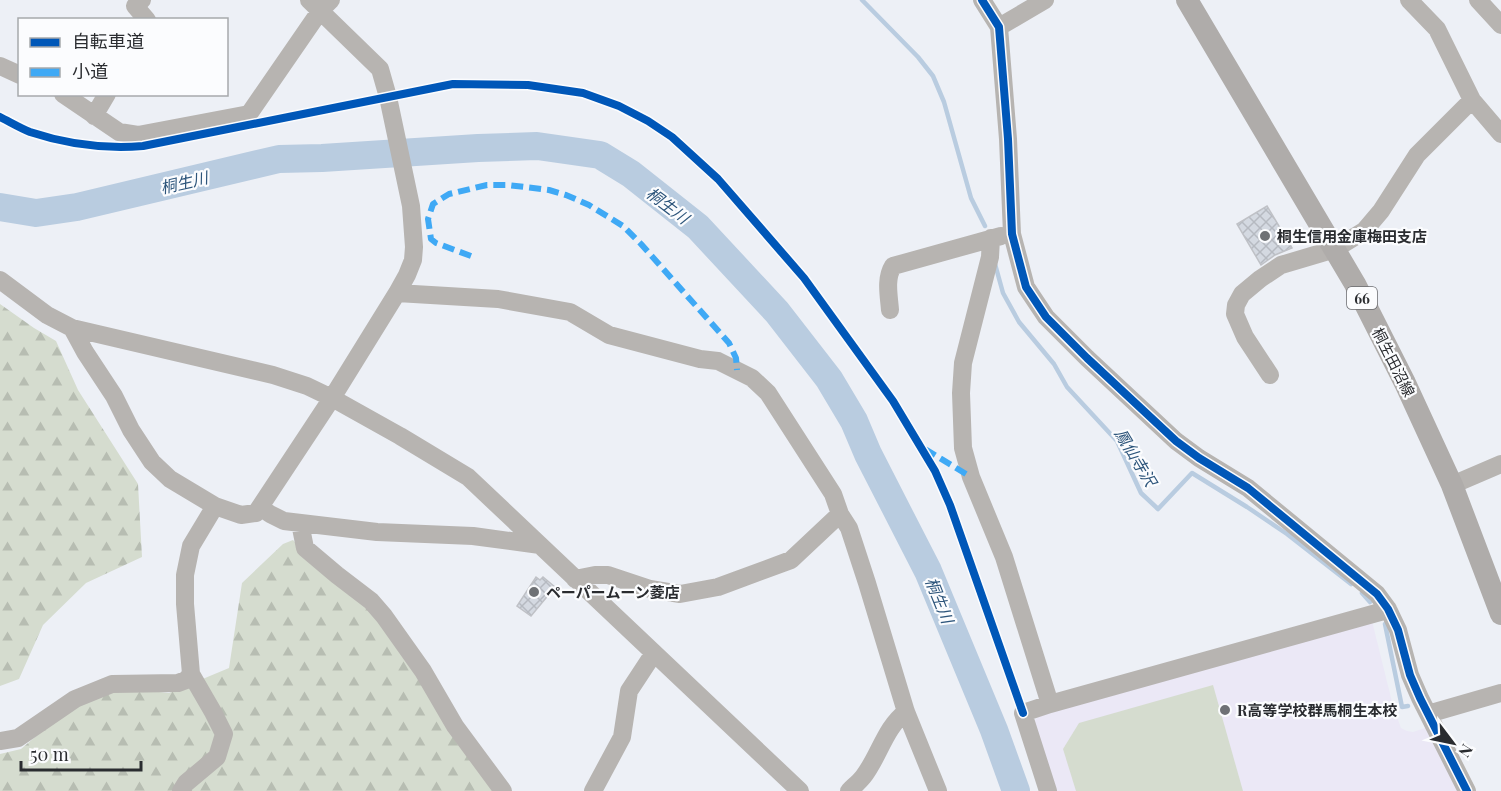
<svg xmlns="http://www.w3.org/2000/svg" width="1501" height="791" font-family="'Playfair Display','Noto Sans JP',serif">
	<defs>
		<pattern id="forest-firs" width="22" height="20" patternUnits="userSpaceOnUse" patternTransform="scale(1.5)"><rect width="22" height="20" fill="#d5dccf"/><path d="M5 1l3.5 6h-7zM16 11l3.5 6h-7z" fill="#b7bdb2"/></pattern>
		<pattern id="building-cross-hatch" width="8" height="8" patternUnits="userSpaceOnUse" patternTransform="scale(1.5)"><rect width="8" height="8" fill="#d4d9e1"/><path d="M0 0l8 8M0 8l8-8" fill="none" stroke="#b6bac1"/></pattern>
	</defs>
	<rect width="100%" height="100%" fill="#edf0f6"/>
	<path fill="#ebe8f6" d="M1372 621 1393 706 1401 728 1407 731 1413 732 1428 727 1459 791H1057L1034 722 1040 714Z"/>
	<path fill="#d5dccf" d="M1213 685 1243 791H1076L1063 749 1079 723Z"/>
	<path fill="url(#forest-firs)" d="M0 304 34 328 56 341 78 390 138 484 142 557 86 583 43 625 19 679 0 686Z
		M293 540 314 564 369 606 497 791H0V754L21 749 96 685 169 693 229 668 242 583 283 544Z"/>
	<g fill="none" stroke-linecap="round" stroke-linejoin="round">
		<path stroke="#b9cce0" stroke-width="4.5" d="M862 0 918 57 933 76 944 102 971 198 985 226
			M995 264 1003 293 1019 322 1054 364 1067 387 1117 441 1141 493 1158 509 1192 473 1247 507 1287 534 1351 584
			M1362 593 1370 602
			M1385 624 1402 707 1408 706"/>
		<path stroke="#b9cce0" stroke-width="28" d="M0 207 36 213 77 207 279 159 322 158 478 148 537 146 600 155 631 174 698 227 777 312 829 379 854 421 868 454 928 571 994 730 1016 791"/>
	</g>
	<path fill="url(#building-cross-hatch)" stroke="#bfc1c6" stroke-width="1.5" d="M1267 206 1292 248 1275 255 1261 265 1237 224Z
		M536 577 540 580 543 577 555 587 531 616 517 606Z"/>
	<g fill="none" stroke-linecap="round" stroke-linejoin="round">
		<path stroke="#b7b4b1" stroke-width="18" d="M142 0 135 6 147 20
			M982 0 999 27 1008 139 1012 234 1026 287 1046 317 1087 358 1176 441 1199 458 1248 488 1377 594 1388 609 1398 630 1410 675 1420 698 1467 791
			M1409 0 1437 29 1472 100 1501 134
			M1478 0 1501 25
			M999 27 1045 0
			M0 66 20 75
			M63 94 119 132 138 135 249 114 320 11 331 0
			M94 116 107 94
			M991 238 990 257 963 363 961 393 963 448 971 477 1004 557 1050 704
			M0 280 47 315 72 328 273 375 307 386 332 398 400 436 468 477 800 791
			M397 293 498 299 570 312 609 335 700 359 718 361 752 378 768 393 833 494 840 514 849 528 867 583 906 712 938 791
			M890 310C889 296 885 279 893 266L1001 236
			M72 328 85 352 114 396 131 430 152 462 170 479 215 506 241 515 256 513 332 398 397 293 407 275 413 260 414 247 411 206 388 97 380 69 309 0
			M1270 375 1245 337 1235 314 1236 305 1242 294 1260 279 1281 265 1335 249 1364 231 1381 211 1417 155 1472 100
			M1452 485 1501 464
			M260 507 270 514 284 521 377 532 473 536 540 545
			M300 523 305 548 337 575 371 601 384 616 423 671 455 726 503 791
			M575 579 595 575H608L650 589 680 594 718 587 791 560 840 514
			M1428 714 1501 693
			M0 741 18 738 75 699 112 684 178 683 186 680 191 674
			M181 791 186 783 217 757 224 734 213 712 191 674 185 604V575L191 546 215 506
			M593 791 622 737 629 691 654 653
			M849 791C854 786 859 782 863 777 879 757 885 727 906 712
			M1048 791 1023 713 1050 704 1380 612 1388 609"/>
		<path stroke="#afacaa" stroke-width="22" d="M1187 0 1355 284 1405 383 1452 485 1501 614"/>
		<path stroke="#3fa9f5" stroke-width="6" stroke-dasharray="12 6" stroke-linecap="butt" d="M471 256 436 243 431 239 428 219 433 204 449 194 487 185H508L549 190 566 195 589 205 623 226 641 244 729 343 736 358 737 370
			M925 449 971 477"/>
		<defs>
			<path id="cycleway" d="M982 0 999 27 1008 139 1012 234 1026 287 1046 317 1087 358 1176 441 1199 458 1248 488 1377 594 1388 609 1398 630 1410 675 1420 698 1467 791
				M0 117C10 122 20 128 30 132 66 144 105 149 143 146L453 84 528 85 583 93 619 106 648 121 672 137 718 179 804 278 893 401 935 471 950 505 1023 713"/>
		</defs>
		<use href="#cycleway" stroke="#fbfcfe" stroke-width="11"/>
		<use href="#cycleway" stroke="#0057b8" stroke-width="8"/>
	</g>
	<g fill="#6e7175" stroke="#fbfcfe" stroke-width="2">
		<circle cx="1265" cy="236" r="6"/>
		<circle cx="534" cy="592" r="6"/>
		<circle cx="1225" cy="710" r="6"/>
	</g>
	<g text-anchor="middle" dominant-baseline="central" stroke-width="4.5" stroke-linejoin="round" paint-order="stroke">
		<rect fill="#fbfcfe" stroke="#696a6e" stroke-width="1.5" x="1347" y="287" width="30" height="22" rx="4.5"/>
		<g font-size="14" font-weight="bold" fill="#2a2c30">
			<text x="1362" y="298">66</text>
		</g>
		<g font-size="15" font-weight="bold" fill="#2a2c30" stroke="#fbfcfe" text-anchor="start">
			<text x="1277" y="236">桐生信用金庫梅田支店</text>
			<text x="546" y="592">ペーパームーン菱店</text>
			<text x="1237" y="710">R高等学校群馬桐生本校</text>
		</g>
		<g font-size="15" fill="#2a2c30" stroke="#fbfcfe">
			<text transform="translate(1394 362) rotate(63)">桐生田沼線</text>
		</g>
		<g font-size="16" font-style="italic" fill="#2d557b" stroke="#fbfcfe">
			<text transform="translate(184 182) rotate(-13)">桐生川</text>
			<text transform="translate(668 205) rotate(37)">桐生川</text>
			<text transform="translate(1136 457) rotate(59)">鳳仙寺沢</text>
			<text transform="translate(940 600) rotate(68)">桐生川</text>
		</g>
	</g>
	<rect x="18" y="18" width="210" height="78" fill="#fbfcfe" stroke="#a7a9ac" stroke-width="1.5"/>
	<rect x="30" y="38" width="30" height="9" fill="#0057b8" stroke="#a7a9ac" stroke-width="1.5"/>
	<text x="72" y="48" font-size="18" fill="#2a2c30">自転車道</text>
	<rect x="30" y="68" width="30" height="9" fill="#3fa9f5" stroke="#a7a9ac" stroke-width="1.5"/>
	<text x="72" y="78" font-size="18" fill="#2a2c30">小道</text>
	<g transform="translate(1453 743) rotate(122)" stroke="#fbfcfe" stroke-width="4.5" paint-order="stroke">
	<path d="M0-4.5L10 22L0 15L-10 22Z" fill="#2a2c30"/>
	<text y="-9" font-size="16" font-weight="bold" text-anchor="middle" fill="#2a2c30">N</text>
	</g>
	<path d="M21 761v9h120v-9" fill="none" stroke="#2a2c30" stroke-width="3"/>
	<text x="30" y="761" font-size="18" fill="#2a2c30" stroke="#fbfcfe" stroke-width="4.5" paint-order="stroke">50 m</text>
</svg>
